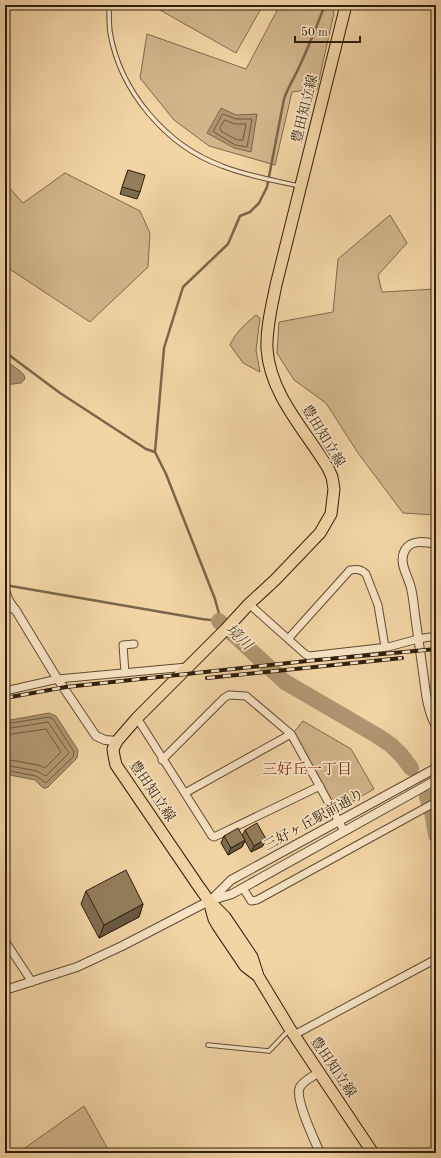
<svg xmlns="http://www.w3.org/2000/svg" width="441" height="1158" font-family="'Old Standard TT','Noto Serif JP',serif">
	<rect width="100%" height="100%" fill="#f2d4a5"/>
	<filter id="stains"><feTurbulence type="fractalNoise" baseFrequency=".005" numOctaves="4"/><feColorMatrix values="0 0 0 0 .2 0 0 0 0 .09 0 0 0 0 .02 0 0 0 .5 -.17"/></filter>
	<radialGradient id="worn" r=".72"><stop offset=".6" stop-color="#630" stop-opacity="0"/><stop offset="1" stop-color="#630" stop-opacity=".3"/></radialGradient>
	<path fill="#d1b58b" stroke="#7f6a4c" d="M151 5H263L236 53Z
		M280 5H331L334 13 317 89 292 92 275 165 209 146 174 120 140 78 147 34 246 69Z
		M65 173 140 211 150 233 148 267 90 322 5 266V183L23 203Z
		M390 215 407 243 378 275 382 292 436 289V515L403 513 358 453 326 403 294 380 277 353 279 322 333 312 338 259Z
		M256 315 260 318 256 350 260 372 243 363 230 345C236 332 245 324 256 315Z
		M303 721 351 749 374 789 345 806H335L294 732Z
		M84 1106 110 1153H18Z"/>
	<path fill="#af9671" stroke="#7b6649" d="M221 108 236 115 257 114 251 152 234 148 207 133Z
		M5 360 20 371 24 375 25 379 21 383 5 385Z
		M49 713 56 716 78 750 77 758 47 788H43L35 780 5 774V721Z"/>
	<g fill="none" stroke-linecap="round" stroke-linejoin="round">
		<path stroke="#6e5a3e" stroke-width="1" d="M223 114 236 119H252L247 147 235 145 214 132V130Z
			M225 120 235 124H246L243 140H237L221 131 220 128Z
			M5 724 49 717 53 719 74 752 73 757 46 783 36 776 5 770
			M5 729 48 722 69 753 46 776 37 771 5 765
			M5 735 46 729 61 752 45 768 38 765 5 759"/>
		<path stroke="#7b6649" stroke-width="2.5" d="M5 352 60 393 146 449 155 452
			M5 585 202 619 219 621V614L215 599 166 474 155 452 164 348 183 287 228 244 240 216 250 212 259 203 267 187 284 99C288 87 295 77 300 65 309 46 317 25 325 5"/>
		<path stroke="#af9671" stroke-width="16" d="M219 621 285 682 376 735 391 745 402 756 411 768
			M427 797 432 812 436 835"/>
		<defs>
			<path id="service" d="M109 5C109 14 109 23 110 32 120 92 167 146 222 166 247 176 273 180 299 186
				M208 1045 269 1051 289 1030"/>
			<path id="minor" d="M5 589 9 600 15 609
				M249 604 305 654 309 656 388 647 418 639 436 636
				M288 639 350 570C357 569 361 569 366 574L378 605 385 647
				M125 673 123 645 134 644
				M5 691 58 679 187 667
				M137 718 212 836 214 837 320 786
				M162 760 224 698 229 695 246 696 291 734 344 831
				M185 793 291 734
				M243 888 251 901 257 900 436 802
				M5 941 32 982
				M294 1035 436 959"/>
			<path id="tertiary" d="M436 544C426 542 411 539 405 550 398 563 408 575 411 588 413 596 414 606 415 615 418 636 421 657 424 679 426 695 428 712 436 726
				M5 607 15 609 55 675 96 736 105 740 117 741
				M210 901 231 880 436 768
				M5 990 77 967 122 946 209 901 232 894 436 780
				M320 1072C313 1076 303 1081 300 1087 294 1098 315 1141 320 1153"/>
			<path id="primary" d="M346 5 276 285C272 305 266 328 267 349 270 395 306 431 328 468L332 477 334 489 331 514 320 533 275 580 249 604 226 629 137 718 117 741 113 749 114 756 116 765 197 884 209 901 225 917 252 957 258 976 290 1029 373 1153
				M209 901 214 919 218 926 245 966 258 976"/>
		</defs>
		<use href="#service" stroke="#5e4c32" stroke-width="5.5"/>
		<use href="#minor" stroke="#5e4c32" stroke-width="9"/>
		<use href="#tertiary" stroke="#5e4c32" stroke-width="10"/>
		<use href="#primary" stroke="#2d1e0c" stroke-width="13"/>
		<use href="#service" stroke="#f7e3c4" stroke-width="3.5"/>
		<use href="#minor" stroke="#f7e3c4" stroke-width="7"/>
		<use href="#tertiary" stroke="#f7e3c4" stroke-width="8"/>
		<use href="#primary" stroke="#f2d4a5" stroke-width="11"/>
		<defs>
			<path id="rail" d="M207 678 402 658
				M5 698 66 687 307 661 436 649"/>
		</defs>
		<use href="#rail" stroke="#2d1e0c" stroke-width="4"/>
		<use href="#rail" stroke="#f7e3c4" stroke-width="2.5" stroke-dasharray="8" stroke-linecap="butt"/>
	</g>
	<path fill="#7e6c4f" stroke="#2d1e0c" d="M128 170 140 192 137 199 120 194Z
		M245 830 263 846 251 852 245 841 242 847 228 855 221 843 224 836H242Z
		M86 891 143 904 139 917 99 938 81 904Z"/>
	<path fill="#675840" stroke="#2d1e0c" d="M266 839 263 846 251 852 254 846Z
		M245 840 242 847 228 855 231 848Z
		M143 904 139 917 99 938 104 925Z"/>
	<path fill="#937d5c" stroke="#2d1e0c" d="M128 170 145 175 140 192 122 187Z
		M257 823 266 839 254 846 245 830Z
		M238 828 245 840 231 848 224 836Z
		M126 870 143 904 104 925 86 891Z"/>
	<g text-anchor="middle" dominant-baseline="central" stroke-width="3.5" stroke-linejoin="round" paint-order="stroke">
		<g font-size="14" fill="#2d1e0c" stroke="#f7e3c4">
			<text transform="translate(305 109) rotate(-76)">豊田知立線</text>
			<text transform="translate(323 436) rotate(59)">豊田知立線</text>
			<text transform="translate(152 791) rotate(56)">豊田知立線</text>
			<text transform="translate(314 820) rotate(-29)">三好ヶ丘駅前通り</text>
			<text transform="translate(333 1067) rotate(56)">豊田知立線</text>
		</g>
		<g font-size="15" font-style="italic" fill="#5a482f" stroke="#f7e3c4">
			<text transform="translate(238 638) rotate(43)">境川</text>
		</g>
		<g font-size="15" fill="#7a1f14" stroke="#f7e3c4">
			<text x="307" y="770">三好丘一丁目</text>
		</g>
	</g>
	<rect width="441" height="1158" fill="none" stroke="#f2d4a5" stroke-width="20"/>
	<rect x="6" y="6" width="429" height="1146" fill="none" stroke="#2d1e0c" stroke-width="2"/>
	<rect x="10" y="10" width="421" height="1138" fill="none" stroke="#2d1e0c"/>
	<path d="M295 36v6h65v-6" fill="none" stroke="#2d1e0c" stroke-width="2"/>
	<text x="301" y="36" font-size="12" fill="#2d1e0c" stroke="#f7e3c4" stroke-width="3" paint-order="stroke">50 m</text>
	<rect width="100%" height="100%" filter="url(#stains)"/>
	<rect width="100%" height="100%" fill="url(#worn)"/>
</svg>
